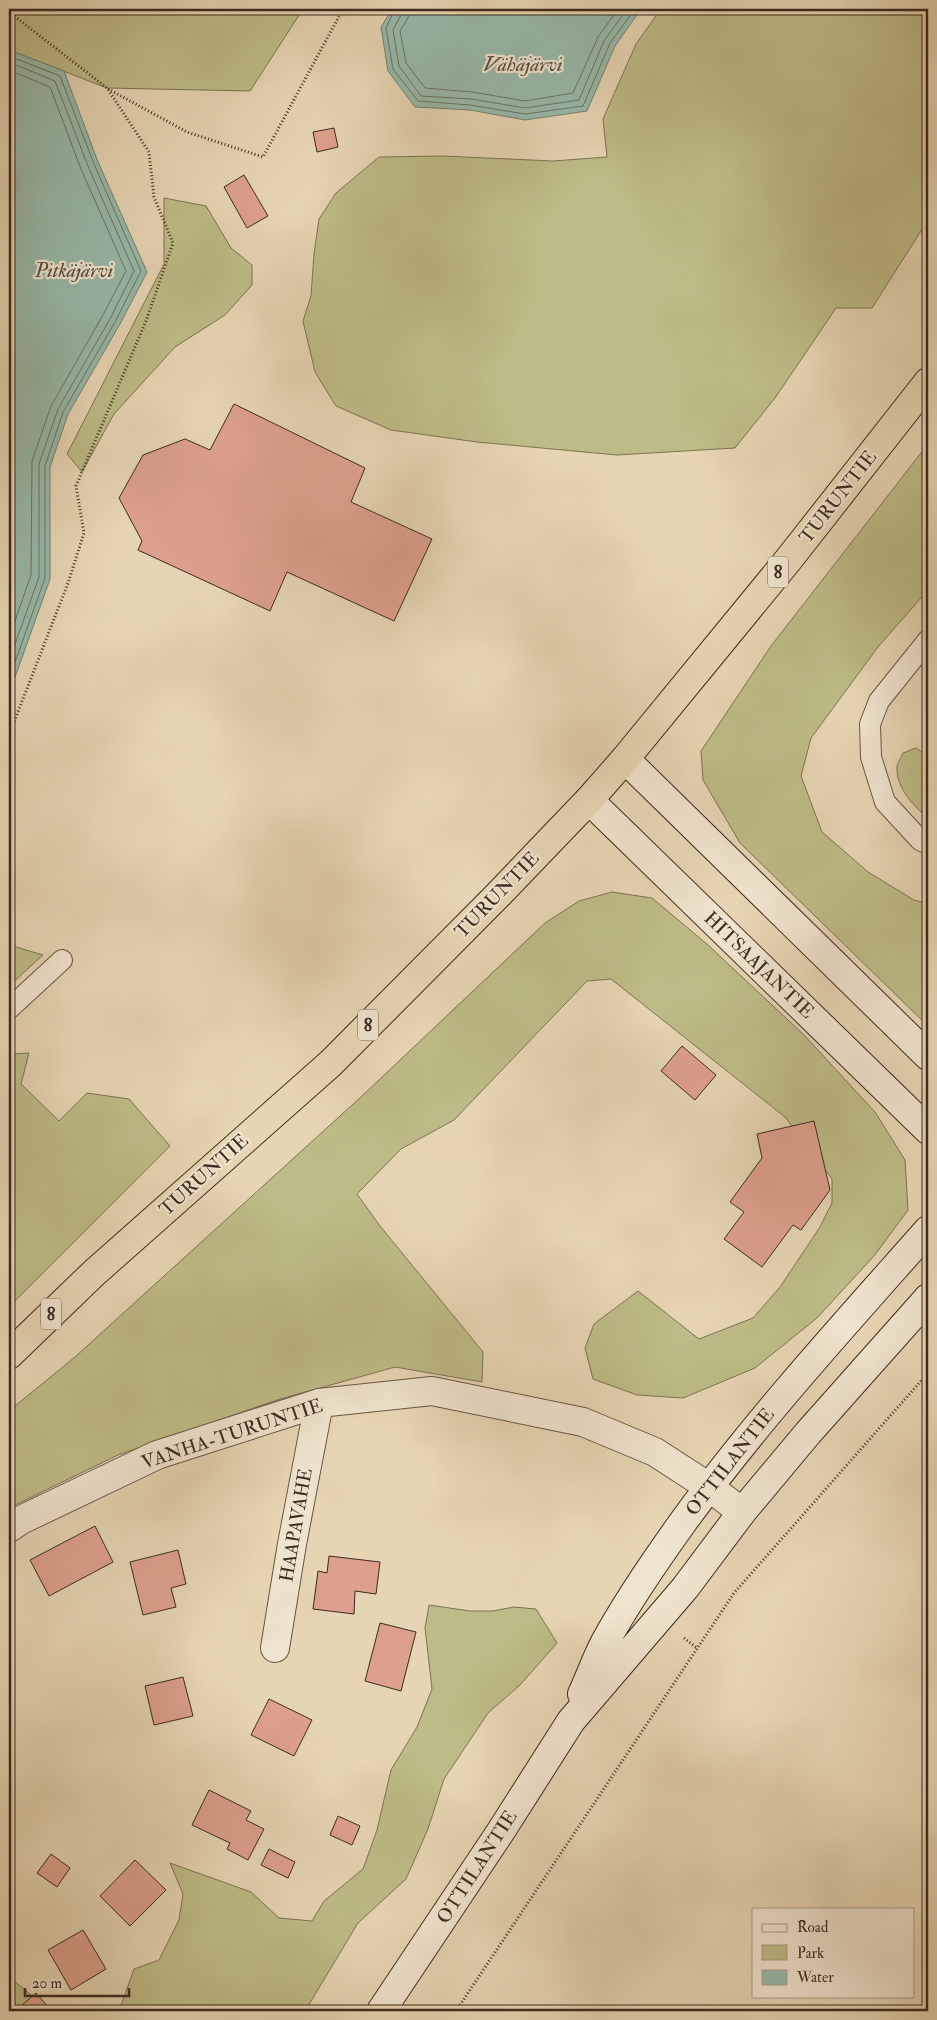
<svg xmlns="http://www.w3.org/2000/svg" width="937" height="2020" font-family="'IM FELL Double Pica',serif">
	<rect width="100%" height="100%" fill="#e6d5b3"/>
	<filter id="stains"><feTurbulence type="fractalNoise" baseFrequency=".004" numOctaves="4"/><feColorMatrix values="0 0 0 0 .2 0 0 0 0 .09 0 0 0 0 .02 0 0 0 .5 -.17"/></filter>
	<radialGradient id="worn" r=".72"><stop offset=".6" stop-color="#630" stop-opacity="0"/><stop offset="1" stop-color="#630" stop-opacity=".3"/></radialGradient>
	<path fill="#bdbb87" stroke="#7c7353" d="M9 9H303L250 91 107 88 9 50Z
		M661 9H928V220L872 308H836L775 398 735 448 617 455 477 442 391 430 336 406 315 372 303 321 311 296 314 254 319 219 336 193 379 157 442 156 553 161 607 157 603 119 636 44Z
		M164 198 206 206 231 248 252 265V285L225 315 175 347 114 414 82 472 67 454 164 264Z
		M928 444V590L878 647 811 738 801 776 822 832 868 872 914 900 928 904V1026L740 843 703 780 701 751 771 646Z
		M916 748 928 756V818C914 807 896 787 897 768 897 763 901 758 903 753Z
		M612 892 652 898 708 945 804 1035 875 1112 905 1160 908 1210 874 1256 817 1318 755 1368 683 1398 637 1395 593 1379 585 1348 594 1324 638 1291 699 1339 753 1318 780 1287 820 1227 832 1203V1179L785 1117 611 979 587 981 454 1120 401 1149 357 1194 380 1226 483 1352 482 1382 395 1367 277 1400 118 1455 9 1508V1411L75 1357 362 1096 545 923 579 901Z
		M9 943 16 947 43 955 9 986Z
		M29 1053 21 1084 59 1121 87 1093 129 1099 170 1146 9 1307V1057L12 1054Z
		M429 1605 470 1611H493L514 1607 536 1609 557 1643 520 1685 488 1713 444 1779 428 1829 406 1879 358 1923 305 2011H119L134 1969 159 1960 179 1920 183 1894 170 1863 251 1892 279 1918 312 1921 324 1901 363 1869 377 1830 391 1770 417 1727 432 1689 425 1628Z
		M9 1977 30 1994 43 2011H15L9 2001Z"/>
	<path fill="#97b9a9" stroke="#728072" d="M392 9H641L615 46 587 111 525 120 470 110 415 107 388 71 381 27Z
		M9 50 64 71 98 162 147 272 120 324 68 414 50 467V579L9 694Z"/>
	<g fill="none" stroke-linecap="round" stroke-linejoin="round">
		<path stroke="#697264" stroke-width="1" d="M395 9 386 28 393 69 418 101 470 105 525 114 583 106 610 43 635 9
			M402 9 401 15 393 30 399 66 421 96 471 99 525 108 579 100 604 41 627 9
			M409 9 408 18 400 31 406 63 425 88 472 92 525 101 573 93 598 37 618 9
			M9 56 60 76 94 164 141 271 115 322 63 412 45 466V578L9 679
			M9 62 55 81 88 166 134 271 110 319 58 409 39 464V577L9 661
			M9 70 50 87 81 169 126 271 103 315 51 406 32 461 31 575 9 638"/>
	</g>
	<path fill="#dda08c" stroke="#3b2b1f" d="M334 128 338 147 317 152 313 132Z
		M244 175 268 216 247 228 224 187Z
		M234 404 365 468 351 502 432 539 394 621 287 572 270 611 138 550 142 541 119 498 143 455 185 439 210 450Z
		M682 1046 716 1075 695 1100 661 1071Z
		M814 1121 830 1190 801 1230 793 1225 762 1267 724 1239 744 1212 730 1202 762 1158 757 1134Z
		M95 1526 113 1562 49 1596 30 1560Z
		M178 1550 186 1584 171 1588 176 1607 143 1615 130 1562Z
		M329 1556 380 1562 376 1594 355 1591 354 1614 313 1609 318 1571 327 1573Z
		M380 1623 416 1632 401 1691 365 1681Z
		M183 1677 193 1716 154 1725 145 1686Z
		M269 1699 312 1720 294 1756 251 1735Z
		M209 1790 251 1811 246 1820 264 1829 248 1860 227 1849 230 1843 192 1825Z
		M338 1816 360 1826 352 1845 330 1835Z
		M269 1849 295 1862 288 1878 261 1865Z
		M51 1854 70 1868 57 1887 37 1873Z
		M135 1860 166 1890 130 1926 100 1896Z
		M83 1930 106 1969 71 1990 48 1950Z
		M36 1993 52 2011H15Z"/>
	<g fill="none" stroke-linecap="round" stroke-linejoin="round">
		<defs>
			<path id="service" d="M928 640 879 701 870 724 871 757 885 802 920 840 928 844
				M9 1009 62 960"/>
			<path id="minor" d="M9 1528 21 1520 157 1455 319 1403 432 1391 583 1422 655 1452 709 1487 742 1512
				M275 1648 292 1544 319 1403"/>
			<path id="secondary" d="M625 759 928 1056
				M589 800 928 1130
				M582 1694C590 1677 596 1659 605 1642 628 1600 655 1561 683 1522 758 1419 844 1325 928 1230
				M381 2011 501 1831 571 1721 685 1588 742 1512 808 1433 928 1298"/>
			<path id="trunk" d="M9 1355 94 1273 331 1063 496 897 589 800 625 759 789 559 928 382"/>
		</defs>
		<use href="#service" stroke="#665644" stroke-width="22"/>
		<use href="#minor" stroke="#665644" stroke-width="30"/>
		<use href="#secondary" stroke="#3b2b1f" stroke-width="30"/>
		<use href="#trunk" stroke="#3b2b1f" stroke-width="30"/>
		<path stroke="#3b2b1f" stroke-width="3" stroke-dasharray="1 2.5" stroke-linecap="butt" d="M9 12 107 88 149 152 154 197 173 243 146 321 76 486 84 533 68 583 9 735
			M108 89 187 132 263 157 343 9
			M684 1638 697 1648
			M456 2011 734 1593 928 1373"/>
		<use href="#service" stroke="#efe4ce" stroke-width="20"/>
		<use href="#minor" stroke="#efe4ce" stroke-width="28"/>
		<use href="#secondary" stroke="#efe4ce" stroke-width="28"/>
		<use href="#trunk" stroke="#e6d5b3" stroke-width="28"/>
	</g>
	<g text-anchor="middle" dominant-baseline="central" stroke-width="4.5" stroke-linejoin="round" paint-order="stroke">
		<g fill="#efe4ce" stroke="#716254" stroke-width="1">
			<rect x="768" y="556.5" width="20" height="31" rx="4"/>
			<rect x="358" y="1009.5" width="20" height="31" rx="4"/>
			<rect x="41" y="1298.5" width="20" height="31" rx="4"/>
		</g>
		<g font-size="18" font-weight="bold" fill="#3b2b1f">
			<text x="778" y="572">8</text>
			<text x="368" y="1025">8</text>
			<text x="51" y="1314">8</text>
		</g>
		<g font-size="19" fill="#3b2b1f" stroke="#efe4ce">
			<text transform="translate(838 497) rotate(-52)">TURUNTIE</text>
			<text transform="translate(497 895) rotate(-46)">TURUNTIE</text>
			<text transform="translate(759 965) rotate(44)">HITSAAJANTIE</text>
			<text transform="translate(204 1175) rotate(-42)">TURUNTIE</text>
			<text transform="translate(232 1434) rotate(-18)">VANHA-TURUNTIE</text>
			<text transform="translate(730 1462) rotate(-52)">OTTILANTIE</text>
			<text transform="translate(296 1525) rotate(-80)">HAAPAVAHE</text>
			<text transform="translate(477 1867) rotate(-57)">OTTILANTIE</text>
		</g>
		<g font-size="20" font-style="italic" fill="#524e42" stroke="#efe4ce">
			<text x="523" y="64">Vähäjärvi</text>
			<text x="74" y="270">Pitkäjärvi</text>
		</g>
	</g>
	<rect width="937" height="2020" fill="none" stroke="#e6d5b3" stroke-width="30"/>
	<rect x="10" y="10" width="917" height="2000" fill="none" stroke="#3b2b1f" stroke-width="2.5"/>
	<rect x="15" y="15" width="907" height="1990" fill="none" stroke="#3b2b1f"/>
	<rect x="752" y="1908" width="162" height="90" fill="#efe4ce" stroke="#a79a88"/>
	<rect x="762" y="1924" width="25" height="8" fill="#efe4ce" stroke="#a79a88"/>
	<text x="797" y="1932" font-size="15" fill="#3b2b1f">Road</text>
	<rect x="762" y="1945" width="25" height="15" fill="#bdbb87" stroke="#a79a88"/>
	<text x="797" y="1958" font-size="15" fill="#3b2b1f">Park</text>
	<rect x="762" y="1970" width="25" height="15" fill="#97b9a9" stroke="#a79a88"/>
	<text x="797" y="1982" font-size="15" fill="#3b2b1f">Water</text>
	<path d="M25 1988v8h104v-8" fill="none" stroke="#3b2b1f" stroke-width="2.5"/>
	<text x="32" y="1988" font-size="15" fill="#3b2b1f" stroke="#efe4ce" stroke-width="4" paint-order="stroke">20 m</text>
	<rect width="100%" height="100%" filter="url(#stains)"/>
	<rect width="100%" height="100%" fill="url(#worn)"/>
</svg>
